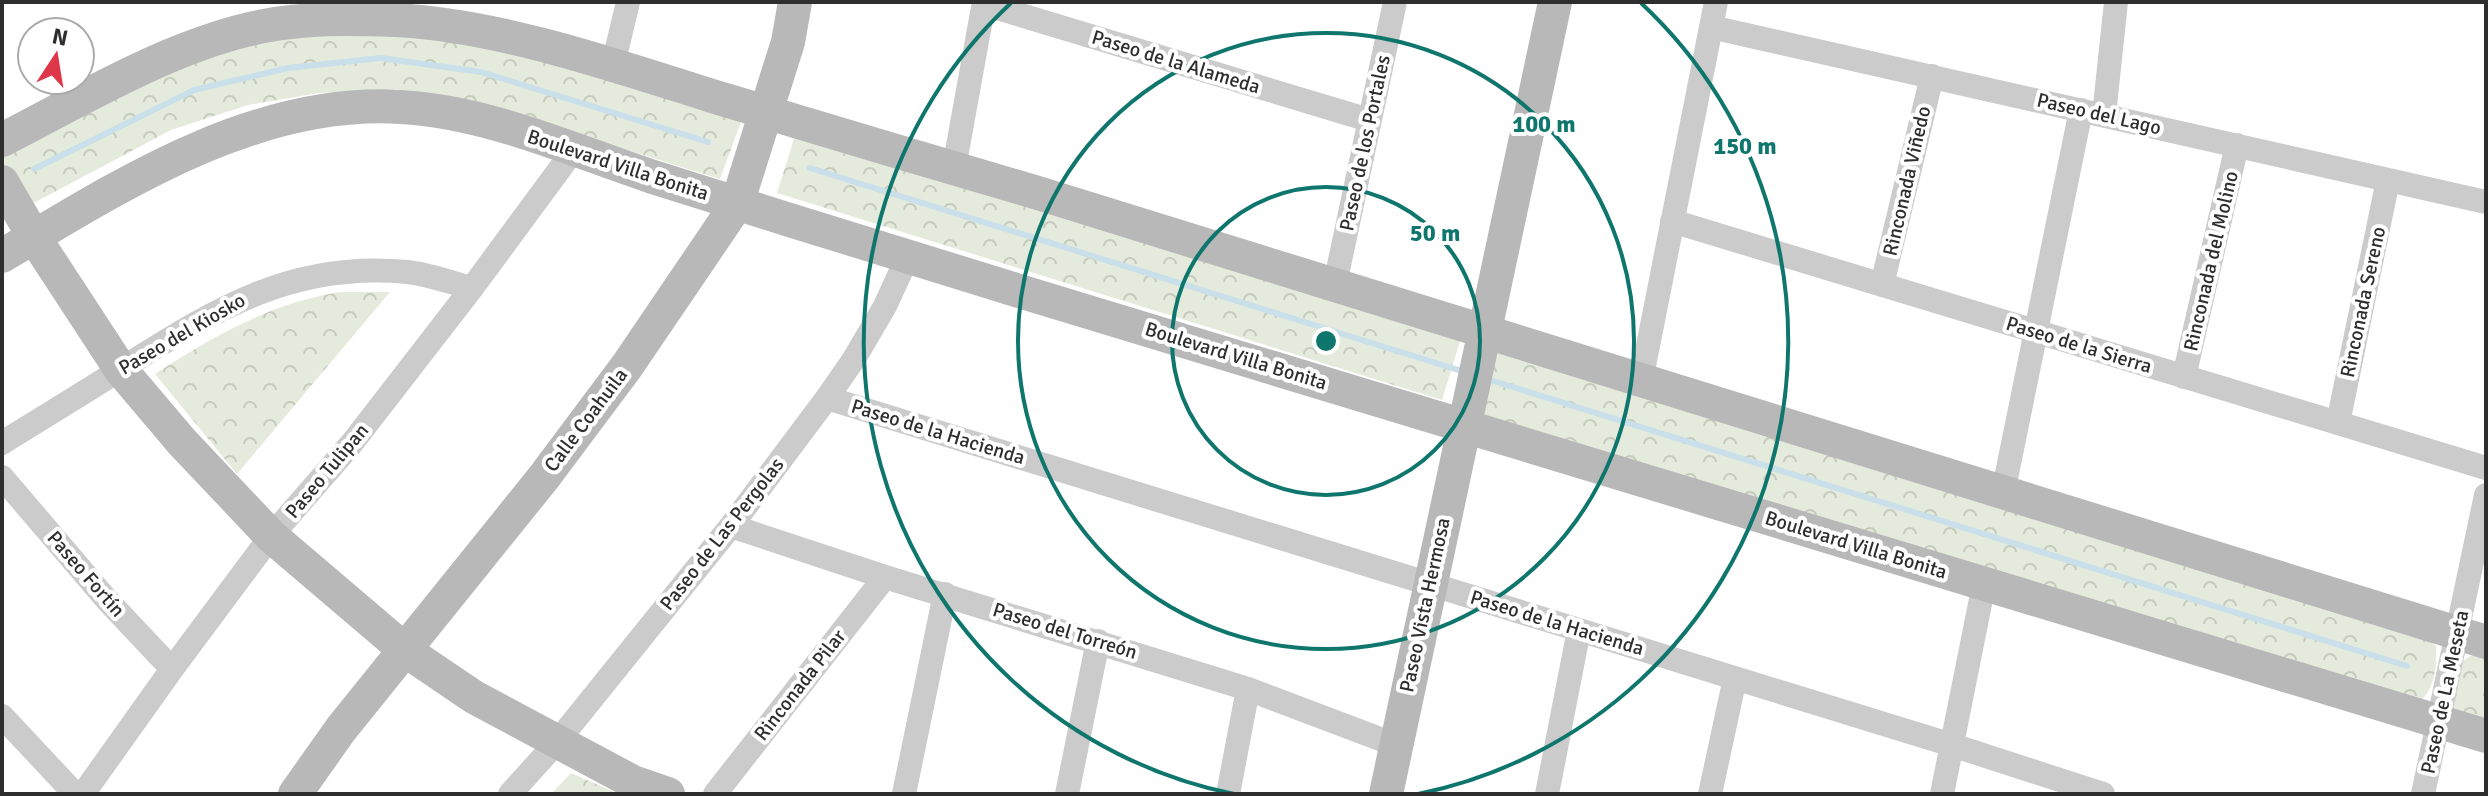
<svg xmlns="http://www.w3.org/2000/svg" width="2488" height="796" font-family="Signika,sans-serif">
	<defs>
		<pattern id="forest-crowns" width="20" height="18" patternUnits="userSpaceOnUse" patternTransform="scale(2)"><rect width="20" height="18" fill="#e5ebdc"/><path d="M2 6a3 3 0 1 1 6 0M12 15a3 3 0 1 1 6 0" fill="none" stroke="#c5cabd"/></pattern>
	</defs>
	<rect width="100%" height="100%" fill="#fff"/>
	<path fill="url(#forest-crowns)" d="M384 29 500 46 741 122 720 179 474 102 396 89 319 93 248 105 171 130 30 205 2 161V154L185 63 284 35Z
		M797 129 1462 335 1442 400 777 193Z
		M340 292H390L237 474 155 374C213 336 271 303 340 292Z
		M1494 344 2424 637 2436 646C2437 666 2435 691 2417 704L1481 416Z
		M2474 654 2486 658V726L2456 716 2452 706 2461 662Z
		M571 773 619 794H551Z"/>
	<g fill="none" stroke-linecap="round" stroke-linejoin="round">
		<path stroke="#c9dfea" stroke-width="6" d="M810 168 1465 372
			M34 169 194 90 288 68 381 58 481 72 708 142
			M1487 379 2407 666"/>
		<path stroke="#cbcbcb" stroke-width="24" d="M984 4 1369 120
			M1711 27 2486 202
			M613 65 628 2
			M2104 115 2116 2
			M954 168 984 2
			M1672 221 2486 468
			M1335 284 1395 2
			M1882 285 1932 76
			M2184 377 2237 145
			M1641 381 1716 2
			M827 398 1952 745 2103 794
			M2338 423 2388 180
			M2 443C42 418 82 394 121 369 215 310 291 261 407 272 429 274 451 283 472 288
			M2 477 107 600 172 669
			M2003 493 2081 110
			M731 526 885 577 1248 689 1396 745
			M2 716 75 794
			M83 794 172 669 271 536 352 443 472 288 573 151
			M510 794 557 742 731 526 827 398 854 359 885 306 908 256
			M715 794 885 577
			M904 794 945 594
			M1067 794 1098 641
			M1228 794 1248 689
			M1547 794 1579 630
			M1710 794 1735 678
			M1942 794 1984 584
			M2423 794 2486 495"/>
		<path stroke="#b8b8b8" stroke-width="34" d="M2 140C88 96 194 31 291 22 325 18 361 19 395 20 498 25 614 65 712 96 821 129 929 161 1038 193 1521 340 2003 493 2486 642
			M2 182 34 237 121 370 182 442 271 536 406 651 474 697 633 782 668 794
			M2 256C122 184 256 98 401 107 488 112 572 150 653 177 778 217 904 255 1029 294 1514 443 2001 587 2486 736
			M295 794 341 729 544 477 627 366 737 204 788 42 795 2
			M1386 794 1555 2"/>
	</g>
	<g fill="none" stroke="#0f766e" stroke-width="4">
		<circle cx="1326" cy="341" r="154"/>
		<circle cx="1326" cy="341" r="308"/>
		<path d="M1234 794A462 462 0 0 1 1011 3M1641 3A462 462 0 0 1 1418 794"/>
	</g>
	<g text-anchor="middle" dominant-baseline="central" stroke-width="8" stroke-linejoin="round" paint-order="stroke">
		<g font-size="20" fill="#2e2e2e" stroke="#fff">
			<text transform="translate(1176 62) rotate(17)">Paseo de la Alameda</text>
			<text transform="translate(2099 114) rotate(13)">Paseo del Lago</text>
			<text transform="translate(1365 143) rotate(-78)">Paseo de los Portales</text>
			<text transform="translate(618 165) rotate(18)">Boulevard Villa Bonita</text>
			<text transform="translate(1907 181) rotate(-77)">Rinconada Viñedo</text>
			<text transform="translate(2211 261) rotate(-77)">Rinconada del Molino</text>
			<text transform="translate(2363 302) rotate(-78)">Rinconada Sereno</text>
			<text transform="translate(182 334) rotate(-30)">Paseo del Kiosko</text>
			<text transform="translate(2079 345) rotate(17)">Paseo de la Sierra</text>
			<text transform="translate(1236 356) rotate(17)">Boulevard Villa Bonita</text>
			<text transform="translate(586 420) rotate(-53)">Calle Coahuila</text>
			<text transform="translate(938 432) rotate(17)">Paseo de la Hacienda</text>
			<text transform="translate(327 471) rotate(-50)">Paseo Tulipan</text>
			<text transform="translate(722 534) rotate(-52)">Paseo de Las Pergolas</text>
			<text transform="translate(1856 545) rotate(17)">Boulevard Villa Bonita</text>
			<text transform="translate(86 574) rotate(49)">Paseo Fortín</text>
			<text transform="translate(1425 605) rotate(-78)">Paseo Vista Hermosa</text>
			<text transform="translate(1557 623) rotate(17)">Paseo de la Hacienda</text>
			<text transform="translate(1065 631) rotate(17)">Paseo del Torreón</text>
			<text transform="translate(800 685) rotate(-52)">Rinconada Pilar</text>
			<text transform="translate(2445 692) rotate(-78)">Paseo de La Meseta</text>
		</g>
	</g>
	<circle cx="1326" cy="341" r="12" fill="#0f766e" stroke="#fff" stroke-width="4"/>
	<g font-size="24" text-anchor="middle" font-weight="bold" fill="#0f766e" stroke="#fff" stroke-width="8" stroke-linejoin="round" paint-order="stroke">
		<text x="1544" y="132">100 m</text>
		<text x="1745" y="154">150 m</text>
		<text x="1435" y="241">50 m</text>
	</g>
	<rect width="2488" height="796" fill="none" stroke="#2e2e2e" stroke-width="8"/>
	<g transform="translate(56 56) rotate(12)"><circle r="38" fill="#ffffff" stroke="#ababab" stroke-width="2"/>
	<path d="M0-6L14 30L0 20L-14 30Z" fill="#de3749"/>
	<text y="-12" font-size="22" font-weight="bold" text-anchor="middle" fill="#2e2e2e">N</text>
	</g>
</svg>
